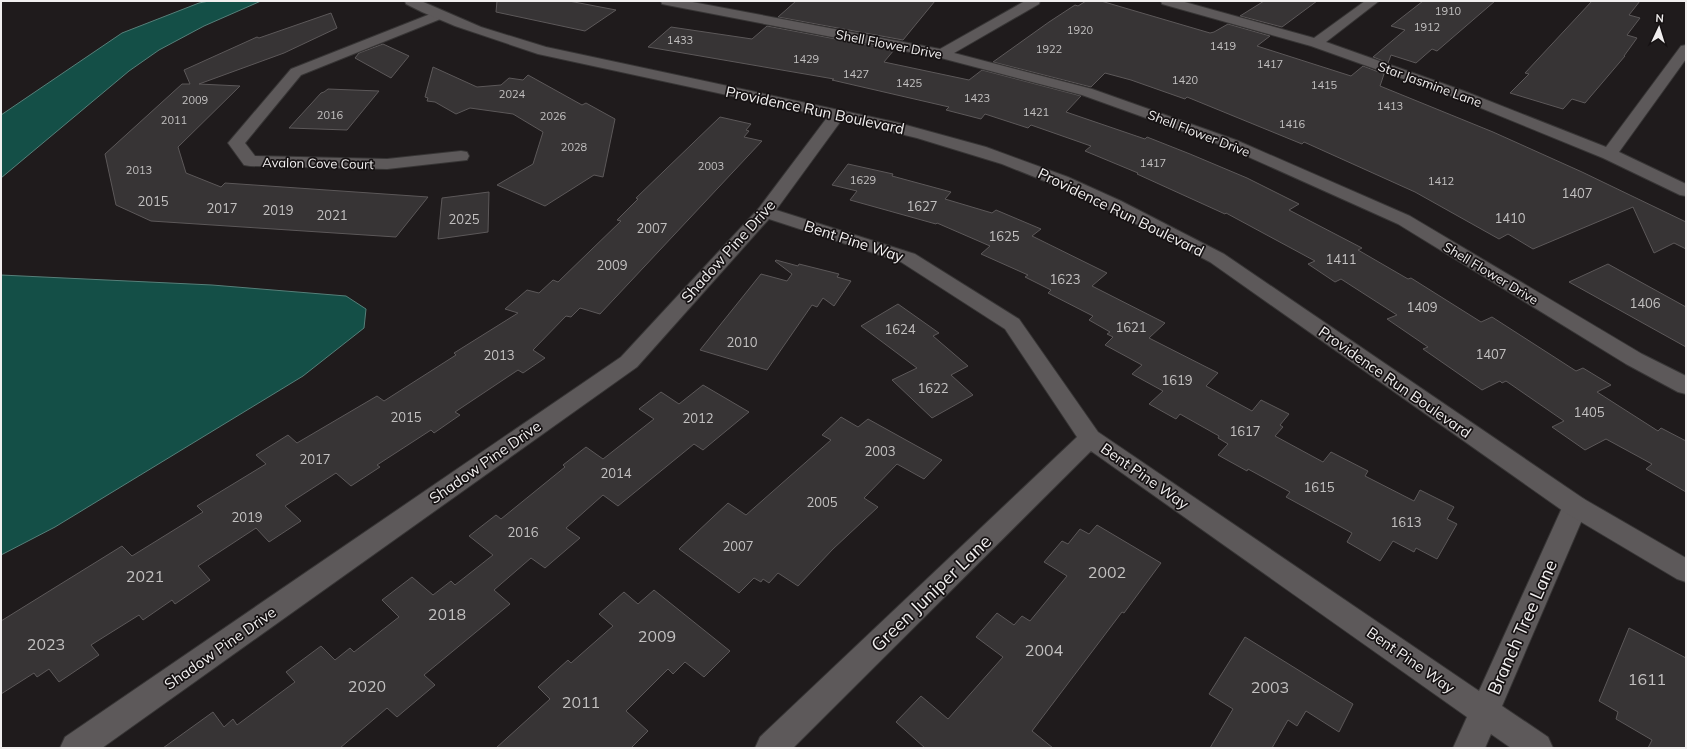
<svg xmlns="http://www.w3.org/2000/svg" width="1687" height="749" font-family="Mulish,sans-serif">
	<rect width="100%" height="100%" fill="#1f1b1c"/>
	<path fill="#144f47" stroke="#567f79" d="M209 1H261L204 26 159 50 129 71 1 178V115L122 33 199 3Z
		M1 275 212 285 346 296 366 309 364 328 303 376 55 527 1 555Z"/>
	<path fill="#373435" stroke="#5c5859" d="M497 1H569L616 10 585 31 496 12Z
		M796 1H935L903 40 778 17Z
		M1086 1H1101L1210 33 1214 32 1228 24 1270 36 1257 46 1351 76 1363 66 1384 74 1380 86 1493 132 1582 172 1686 222V249L1674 243 1654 253 1633 207 1533 249 1508 234 1499 239 1415 192 1304 142 1302 144 1187 97 1185 99 1131 80 1105 73 1091 87 993 62 1049 22 1075 5 1078 6Z
		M1264 1H1317L1282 27 1240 16Z
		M1423 1H1495L1437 51 1432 49 1416 63 1391 55 1388 63 1373 57 1405 30 1391 26Z
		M1592 1H1640L1629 15 1640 18 1627 35 1637 38 1624 56H1625L1585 103 1572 99 1563 109 1510 93 1529 74 1525 73Z
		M331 13 337 28 284 53 199 84 240 86 178 147 186 173 221 187 225 183 428 197 396 237 151 221 116 205 105 154 182 84H190L184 70 257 37 259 38Z
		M767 26 894 50 884 62 969 80 982 70 1081 96 1066 112 1145 139 1147 137 1190 154 1247 178 1299 204 1289 210 1362 248 1358 250 1408 279 1411 278 1481 322 1492 317 1576 371 1583 368 1611 385 1597 392 1658 431 1661 428 1686 441V492L1646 469 1652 464 1606 439 1585 450 1552 427 1564 421 1506 381 1502 383 1500 381 1482 390 1423 349 1428 347 1387 319 1397 315 1341 279 1335 282 1308 264 1315 261 1226 213 1225 214 1137 174 1138 173 1085 151 1091 146 1031 125 1028 128 985 114 981 119 946 110 949 107 832 80 834 79 648 47 671 27 752 39Z
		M383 44 409 56 391 78 355 58 359 53Z
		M433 67 477 87 501 85 509 78 523 80 528 75 582 105 586 103 615 119 603 177 594 175 545 206 497 185 533 164 543 132 513 114 470 108 456 114 435 102 427 101 428 98 425 97Z
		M328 89 379 91 347 130 289 128 321 93 324 92Z
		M720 117 751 124 746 130 749 131 744 137 762 141 600 314 580 308 571 317 566 316 533 350 545 358 523 373 518 370 455 412 460 415 434 433 431 430 377 465 380 467 351 486 336 473 285 506 301 521 269 542 256 528 198 566 210 580 175 604 172 600 143 620 139 615 91 645 99 655 59 682 49 669 37 677 34 673 1 694V621L122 546 132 556 203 512 197 506 266 464 256 455 288 435 297 443 377 396 384 401 456 355 454 353 518 313 505 309 527 290 539 293 553 280 558 282 621 221 617 220 638 199 636 198Z
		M848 164 893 174 892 176 951 192 945 199 992 213 996 210 1041 229 1032 236 1107 273 1092 286 1165 323 1149 338 1218 373 1206 386 1252 411 1261 400 1289 414 1280 425 1283 427 1275 436 1323 462 1331 452 1368 471 1365 476 1414 501 1420 490 1454 507 1447 519 1457 524 1437 559 1416 548 1414 552 1393 541 1380 561 1347 542 1352 533 1286 497 1290 492 1248 469 1247 471 1218 455 1228 444 1218 438 1219 436 1180 414 1176 419 1149 404 1163 391 1132 374 1142 365 1105 345 1113 337 1107 334 1110 332 1089 320 1093 316 1048 293 1051 290 1025 277 1028 275 981 254 990 246 937 223 936 224 850 200 857 191 832 185Z
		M489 192 488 232 438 239 442 198Z
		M776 260 798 266 799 264 839 274 837 277 851 281 834 306 823 298 817 307 812 305 767 370 700 350 761 274 787 281 792 274 775 261Z
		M1608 264 1686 307V347L1569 282Z
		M898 304 939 333 933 336 968 366 951 375 973 395 932 418 892 380 917 368 861 326Z
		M703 385 749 412 703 450 694 444 618 506 603 495 566 528 580 538 545 568 531 558 494 590 510 604 424 675 435 685 397 717 387 708 340 748H163L213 712 224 727 233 719 237 725 295 682 286 672 321 646 335 660 350 648 354 652 399 617 382 600 412 577 433 595 451 581 455 585 493 555 469 536 496 515 501 519 565 467 563 465 586 447 603 459 654 419 639 409 661 392 679 404Z
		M841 417 858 427 868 419 942 460 924 479 897 464 864 498 878 507 833 549 798 586 778 573 769 583 763 579 761 582 754 578 739 593 679 549 728 503 746 515 831 440 822 435Z
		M1097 525 1161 563 1124 613 1122 612 1032 731 1053 748H925L896 722 921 696 948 719 1003 657 976 637 997 613 1014 625 1022 616 1030 621 1067 576 1044 562 1062 541 1068 544 1080 529 1089 534Z
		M654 590 730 651 704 677 685 662 673 674 668 669 626 711 648 731 631 748H496L550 699 538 687 568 660 571 663 613 626 599 614 624 592 638 604Z
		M1629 628 1686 658V748H1648L1652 740 1616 719 1618 712 1599 701Z
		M1245 637 1353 704 1339 732 1306 711 1297 726 1288 720 1272 748H1210L1233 709 1209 694Z"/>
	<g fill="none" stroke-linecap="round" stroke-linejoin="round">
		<defs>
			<path id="minor" d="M661 1H687L940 49 1025 1H1040L1039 4 954 53 1092 89 1236 140 1410 216 1642 354 1686 376V394L1678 392 1626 364 1398 224 1224 146 1082 95 941 58 667 5 662 4Z
				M1161 1H1181L1314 38 1365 1H1379L1326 42 1464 91 1606 147 1681 46 1686 45V59L1619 152 1686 184V196L1680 195 1603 158 1454 97 1311 46 1162 4Z
				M438 11 443 12 445 15 443 18 301 75 245 143 255 156 387 159 461 151 467 152 469 156 467 160 387 169 250 166 244 165 228 143 291 69Z
				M838 109 844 111 846 114 776 210 915 254 1019 319 1098 432 1479 691 1566 499 1575 496 1584 499 1588 506 1502 706 1548 737 1553 748H1511L1491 734 1485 748H1453L1467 717 1091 451 793 748H755L760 737 1077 437 1005 329 901 262 769 219 637 367 102 748H60L65 737 621 357 759 208 832 111Z"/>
			<path id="tertiary" d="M405 1H421L481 27 546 47 895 122 986 147 1068 177 1121 201 1224 254 1584 499 1686 558V582L1677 579 1566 513 1210 262 1082 196 1002 164 917 138 838 119 538 54 455 26 422 12 406 4Z"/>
		</defs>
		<use href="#minor" stroke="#373535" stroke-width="2"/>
		<use href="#tertiary" stroke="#373535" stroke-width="2"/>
		<use href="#minor" fill="#5d595a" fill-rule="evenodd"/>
		<use href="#tertiary" fill="#5d595a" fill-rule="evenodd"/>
	</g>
	<g text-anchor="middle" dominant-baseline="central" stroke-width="3.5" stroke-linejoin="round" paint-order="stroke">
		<g font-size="11" fill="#c2c0c0">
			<text x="1448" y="11">1910</text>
			<text x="1427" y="27">1912</text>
			<text x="1080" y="30">1920</text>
			<text x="680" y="40">1433</text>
			<text x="1223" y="46">1419</text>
			<text x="1049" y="49">1922</text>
			<text x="806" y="59">1429</text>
			<text x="1270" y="64">1417</text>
			<text x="856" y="74">1427</text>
			<text x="1185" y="80">1420</text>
			<text x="909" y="83">1425</text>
			<text x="1324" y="85">1415</text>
			<text x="512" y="94">2024</text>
			<text x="977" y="98">1423</text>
			<text x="195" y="100">2009</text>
			<text x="1390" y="106">1413</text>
			<text x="1036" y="112">1421</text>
			<text x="330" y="115">2016</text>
			<text x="553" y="116">2026</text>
			<text x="174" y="120">2011</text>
			<text x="1292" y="124">1416</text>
			<text x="574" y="147">2028</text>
			<text x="1153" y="163">1417</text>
			<text x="711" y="166">2003</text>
			<text x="139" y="170">2013</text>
			<text x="863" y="180">1629</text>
			<text x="1441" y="181">1412</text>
		</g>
		<g font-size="13" fill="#f1efef" stroke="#161213">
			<text transform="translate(889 44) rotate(11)">Shell Flower Drive</text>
			<text transform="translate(1430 84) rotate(20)">Star Jasmine Lane</text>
			<text transform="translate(1199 133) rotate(21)">Shell Flower Drive</text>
			<text transform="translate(318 163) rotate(1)">Avalon Cove Court</text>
			<text transform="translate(1491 273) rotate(31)">Shell Flower Drive</text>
		</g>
		<g font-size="13" fill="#c2c0c0">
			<text x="1577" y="193">1407</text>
			<text x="153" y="201">2015</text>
			<text x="922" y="206">1627</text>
			<text x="222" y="208">2017</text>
			<text x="278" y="210">2019</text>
			<text x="332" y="215">2021</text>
			<text x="1510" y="218">1410</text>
			<text x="464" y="219">2025</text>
			<text x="652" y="228">2007</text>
			<text x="1004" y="236">1625</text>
			<text x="1341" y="259">1411</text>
			<text x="612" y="265">2009</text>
			<text x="1065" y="279">1623</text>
			<text x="1645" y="303">1406</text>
			<text x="1422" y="307">1409</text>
			<text x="1131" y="327">1621</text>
			<text x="900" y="329">1624</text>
			<text x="742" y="342">2010</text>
			<text x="1491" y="354">1407</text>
			<text x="499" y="355">2013</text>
			<text x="1177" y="380">1619</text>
			<text x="933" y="388">1622</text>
			<text x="1589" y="412">1405</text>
			<text x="406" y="417">2015</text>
			<text x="698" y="418">2012</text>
			<text x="1245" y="431">1617</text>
			<text x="880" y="451">2003</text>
			<text x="315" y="459">2017</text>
			<text x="616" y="473">2014</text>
			<text x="1319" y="487">1615</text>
			<text x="822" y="502">2005</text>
			<text x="247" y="517">2019</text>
			<text x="1406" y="522">1613</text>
			<text x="523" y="532">2016</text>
			<text x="738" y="546">2007</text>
		</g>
		<g font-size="15" fill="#f1efef" stroke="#161213">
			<text transform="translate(815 110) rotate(12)">Providence Run Boulevard</text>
			<text transform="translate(1121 212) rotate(26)">Providence Run Boulevard</text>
			<text transform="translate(854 241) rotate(18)">Bent Pine Way</text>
			<text transform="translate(728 251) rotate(-48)">Shadow Pine Drive</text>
			<text transform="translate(1395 382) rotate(35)">Providence Run Boulevard</text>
			<text transform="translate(485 462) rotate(-35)">Shadow Pine Drive</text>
			<text transform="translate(1145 476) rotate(35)">Bent Pine Way</text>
			<text transform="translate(220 648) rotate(-35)">Shadow Pine Drive</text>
			<text transform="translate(1411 660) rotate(35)">Bent Pine Way</text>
		</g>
		<g font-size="16" fill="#c2c0c0">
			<text x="1107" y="572">2002</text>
			<text x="145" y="576">2021</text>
			<text x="447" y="614">2018</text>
			<text x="657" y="636">2009</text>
			<text x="46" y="644">2023</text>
			<text x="1044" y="650">2004</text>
			<text x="1647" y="679">1611</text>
			<text x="367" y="686">2020</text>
			<text x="1270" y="687">2003</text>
			<text x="581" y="702">2011</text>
		</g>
		<g font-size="18" fill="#f1efef" stroke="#161213">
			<text transform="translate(931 593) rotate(-44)">Green Juniper Lane</text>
			<text transform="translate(1522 627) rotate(-66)">Branch Tree Lane</text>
		</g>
	</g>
	<rect width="1687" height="749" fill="none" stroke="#f1efef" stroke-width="4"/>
	<g transform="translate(1659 28) rotate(4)" stroke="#161213" stroke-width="3" paint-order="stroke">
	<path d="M0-3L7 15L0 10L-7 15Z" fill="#f1efef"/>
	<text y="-6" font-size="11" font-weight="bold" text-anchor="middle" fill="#f1efef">N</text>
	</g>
</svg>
